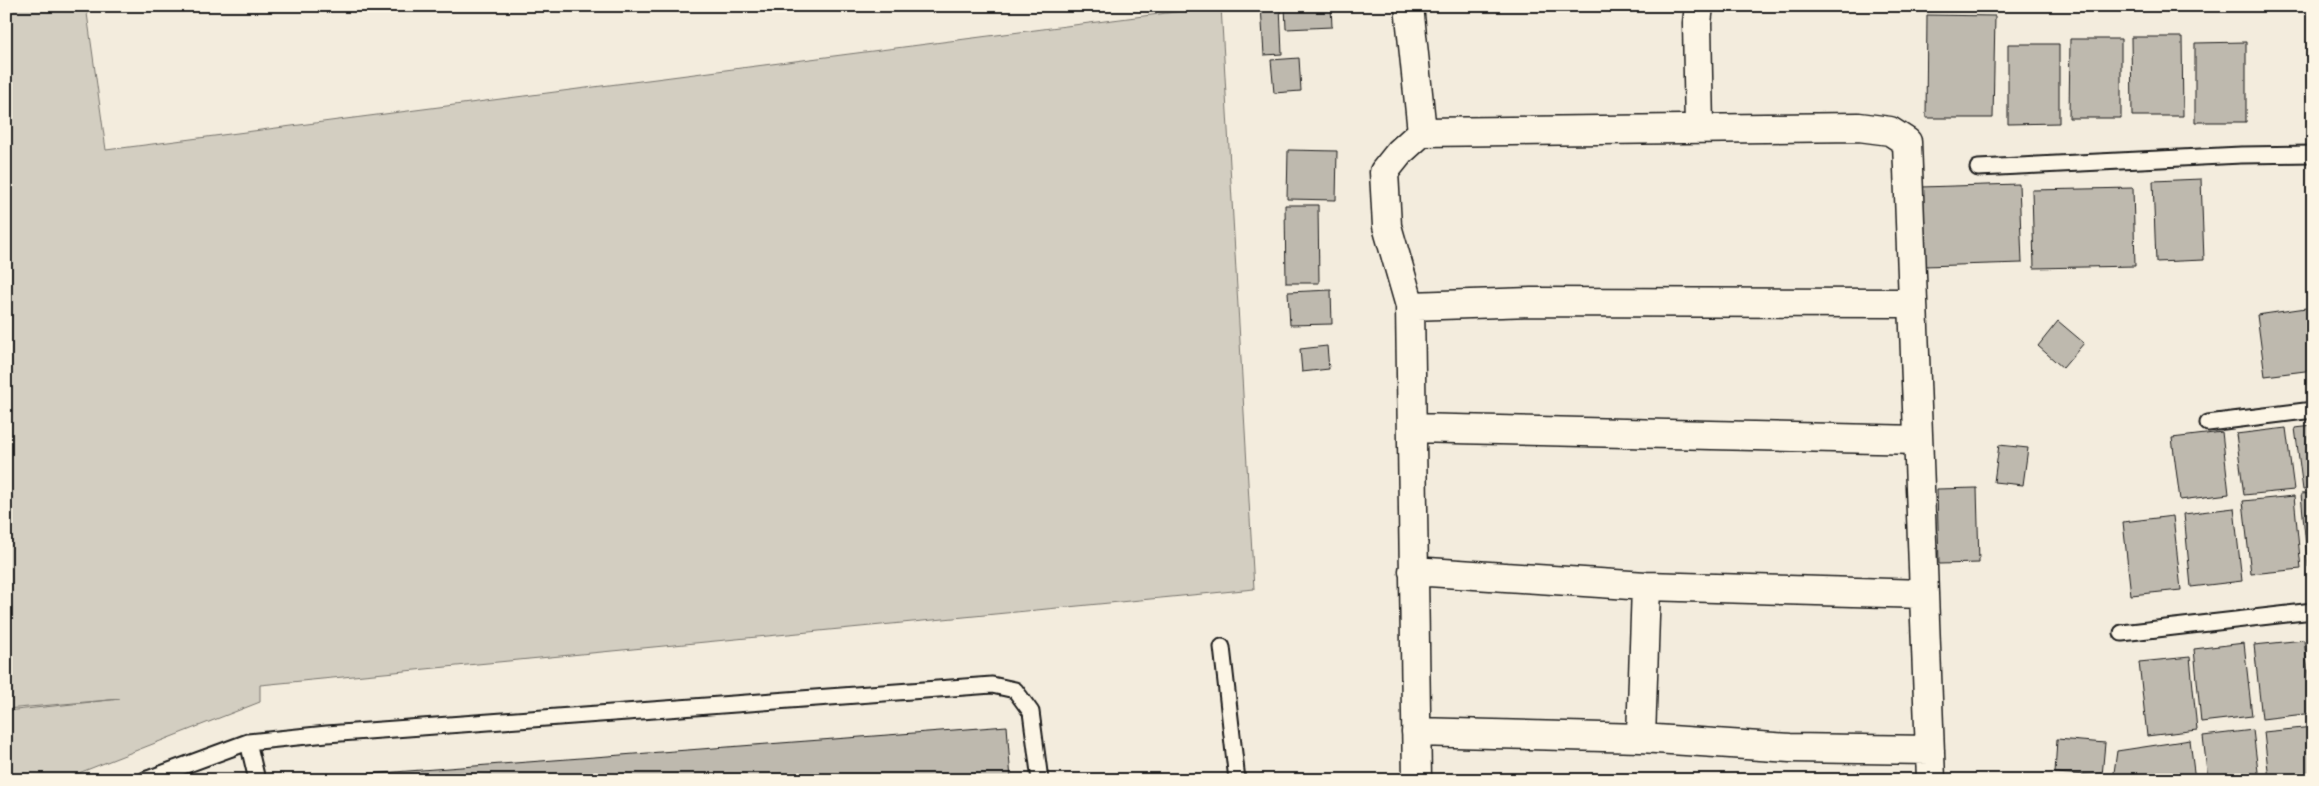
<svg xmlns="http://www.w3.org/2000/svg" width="2319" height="786" font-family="Kalam,sans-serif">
	<rect width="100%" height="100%" fill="#f3ecdd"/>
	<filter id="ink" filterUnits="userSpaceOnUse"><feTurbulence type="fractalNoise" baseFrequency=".02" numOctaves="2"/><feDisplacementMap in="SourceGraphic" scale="10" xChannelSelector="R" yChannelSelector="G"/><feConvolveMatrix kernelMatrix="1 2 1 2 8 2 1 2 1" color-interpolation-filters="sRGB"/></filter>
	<g filter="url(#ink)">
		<path fill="#d3cec1" stroke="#78756e" d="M6 6H86L106 150 1221 6 1254 589 260 685V702L61 780H6V711L120 699 6 709Z"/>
		<path fill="#beb9ae" stroke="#1c1c1c" d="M1261 6H1280L1282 54 1264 55Z
			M1285 6H1331L1332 27 1286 29Z
			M1927 15 1995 16 1993 118H1926Z
			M2131 37H2182L2183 116H2132Z
			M2070 39H2121V118H2069Z
			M2246 42V122H2195V43Z
			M2008 44H2059V123L2008 124Z
			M1299 58 1301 91 1274 93 1271 60Z
			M1288 150 1337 151 1336 200 1287 199Z
			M2201 179 2204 260 2156 262 2153 181Z
			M2019 184 2022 263 1924 266 1921 187Z
			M2133 188 2135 266 2034 268 2032 190Z
			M1285 205H1318L1319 283H1286Z
			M1331 290 1332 324 1290 325 1288 292Z
			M2313 307V370L2265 376 2257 315Z
			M2058 321 2084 343 2063 368 2038 346Z
			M1327 346 1329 369 1302 372 1300 349Z
			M2313 426V489L2303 490 2295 428Z
			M2286 428 2294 490 2244 495 2236 434Z
			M2222 432 2229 494 2180 500 2172 438Z
			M1999 445 2028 448 2023 485 1994 482Z
			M1977 488 1979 563 1939 564 1937 489Z
			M2313 493V567H2308L2301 494Z
			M2294 496 2301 569 2251 574 2243 501Z
			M2234 508 2242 581 2191 587 2184 514Z
			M2173 516 2181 590 2131 595 2123 522Z
			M2304 640 2313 713 2262 719 2254 645Z
			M2244 643 2252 716 2201 722 2194 649Z
			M2190 657 2197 730 2147 736 2139 662Z
			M1007 726 1011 780H356L355 775Z
			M2313 727V780H2269L2264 732Z
			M2253 730 2259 780H2208L2203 736Z
			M2057 739 2105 743 2102 776 2055 773Z
			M2190 740 2195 780H2113L2117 751Z"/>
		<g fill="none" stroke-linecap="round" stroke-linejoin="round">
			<defs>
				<path id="service" d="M1978 168 2241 155 2313 154
					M2208 423 2313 410
					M2122 633 2313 611
					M1222 647 1237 780
					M248 742 257 780
					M145 780 248 742 327 734 992 685 1015 690 1031 712 1040 780"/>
				<path id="minor" d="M1409 6 1422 132 1859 127 1890 131 1907 142 1931 780
					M1699 129 1697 23 1699 6
					M1410 306 1531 302 1913 303
					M1412 428 1918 440
					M1413 571 1646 586 1924 594
					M1416 732 1641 738 1790 748 1930 750
					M1641 738 1646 586
					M1417 780 1410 306 1387 226 1384 172 1400 152 1422 132"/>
			</defs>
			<use href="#service" stroke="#1c1c1c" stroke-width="19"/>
			<use href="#minor" stroke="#1c1c1c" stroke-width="31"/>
			<use href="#service" stroke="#fcf5e5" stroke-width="15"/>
			<use href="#minor" stroke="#fcf5e5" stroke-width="28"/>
		</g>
	</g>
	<rect width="2319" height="786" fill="none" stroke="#fcf5e5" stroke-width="25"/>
	<rect x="12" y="12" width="2294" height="761" fill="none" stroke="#1c1c1c" stroke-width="2" filter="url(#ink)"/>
</svg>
